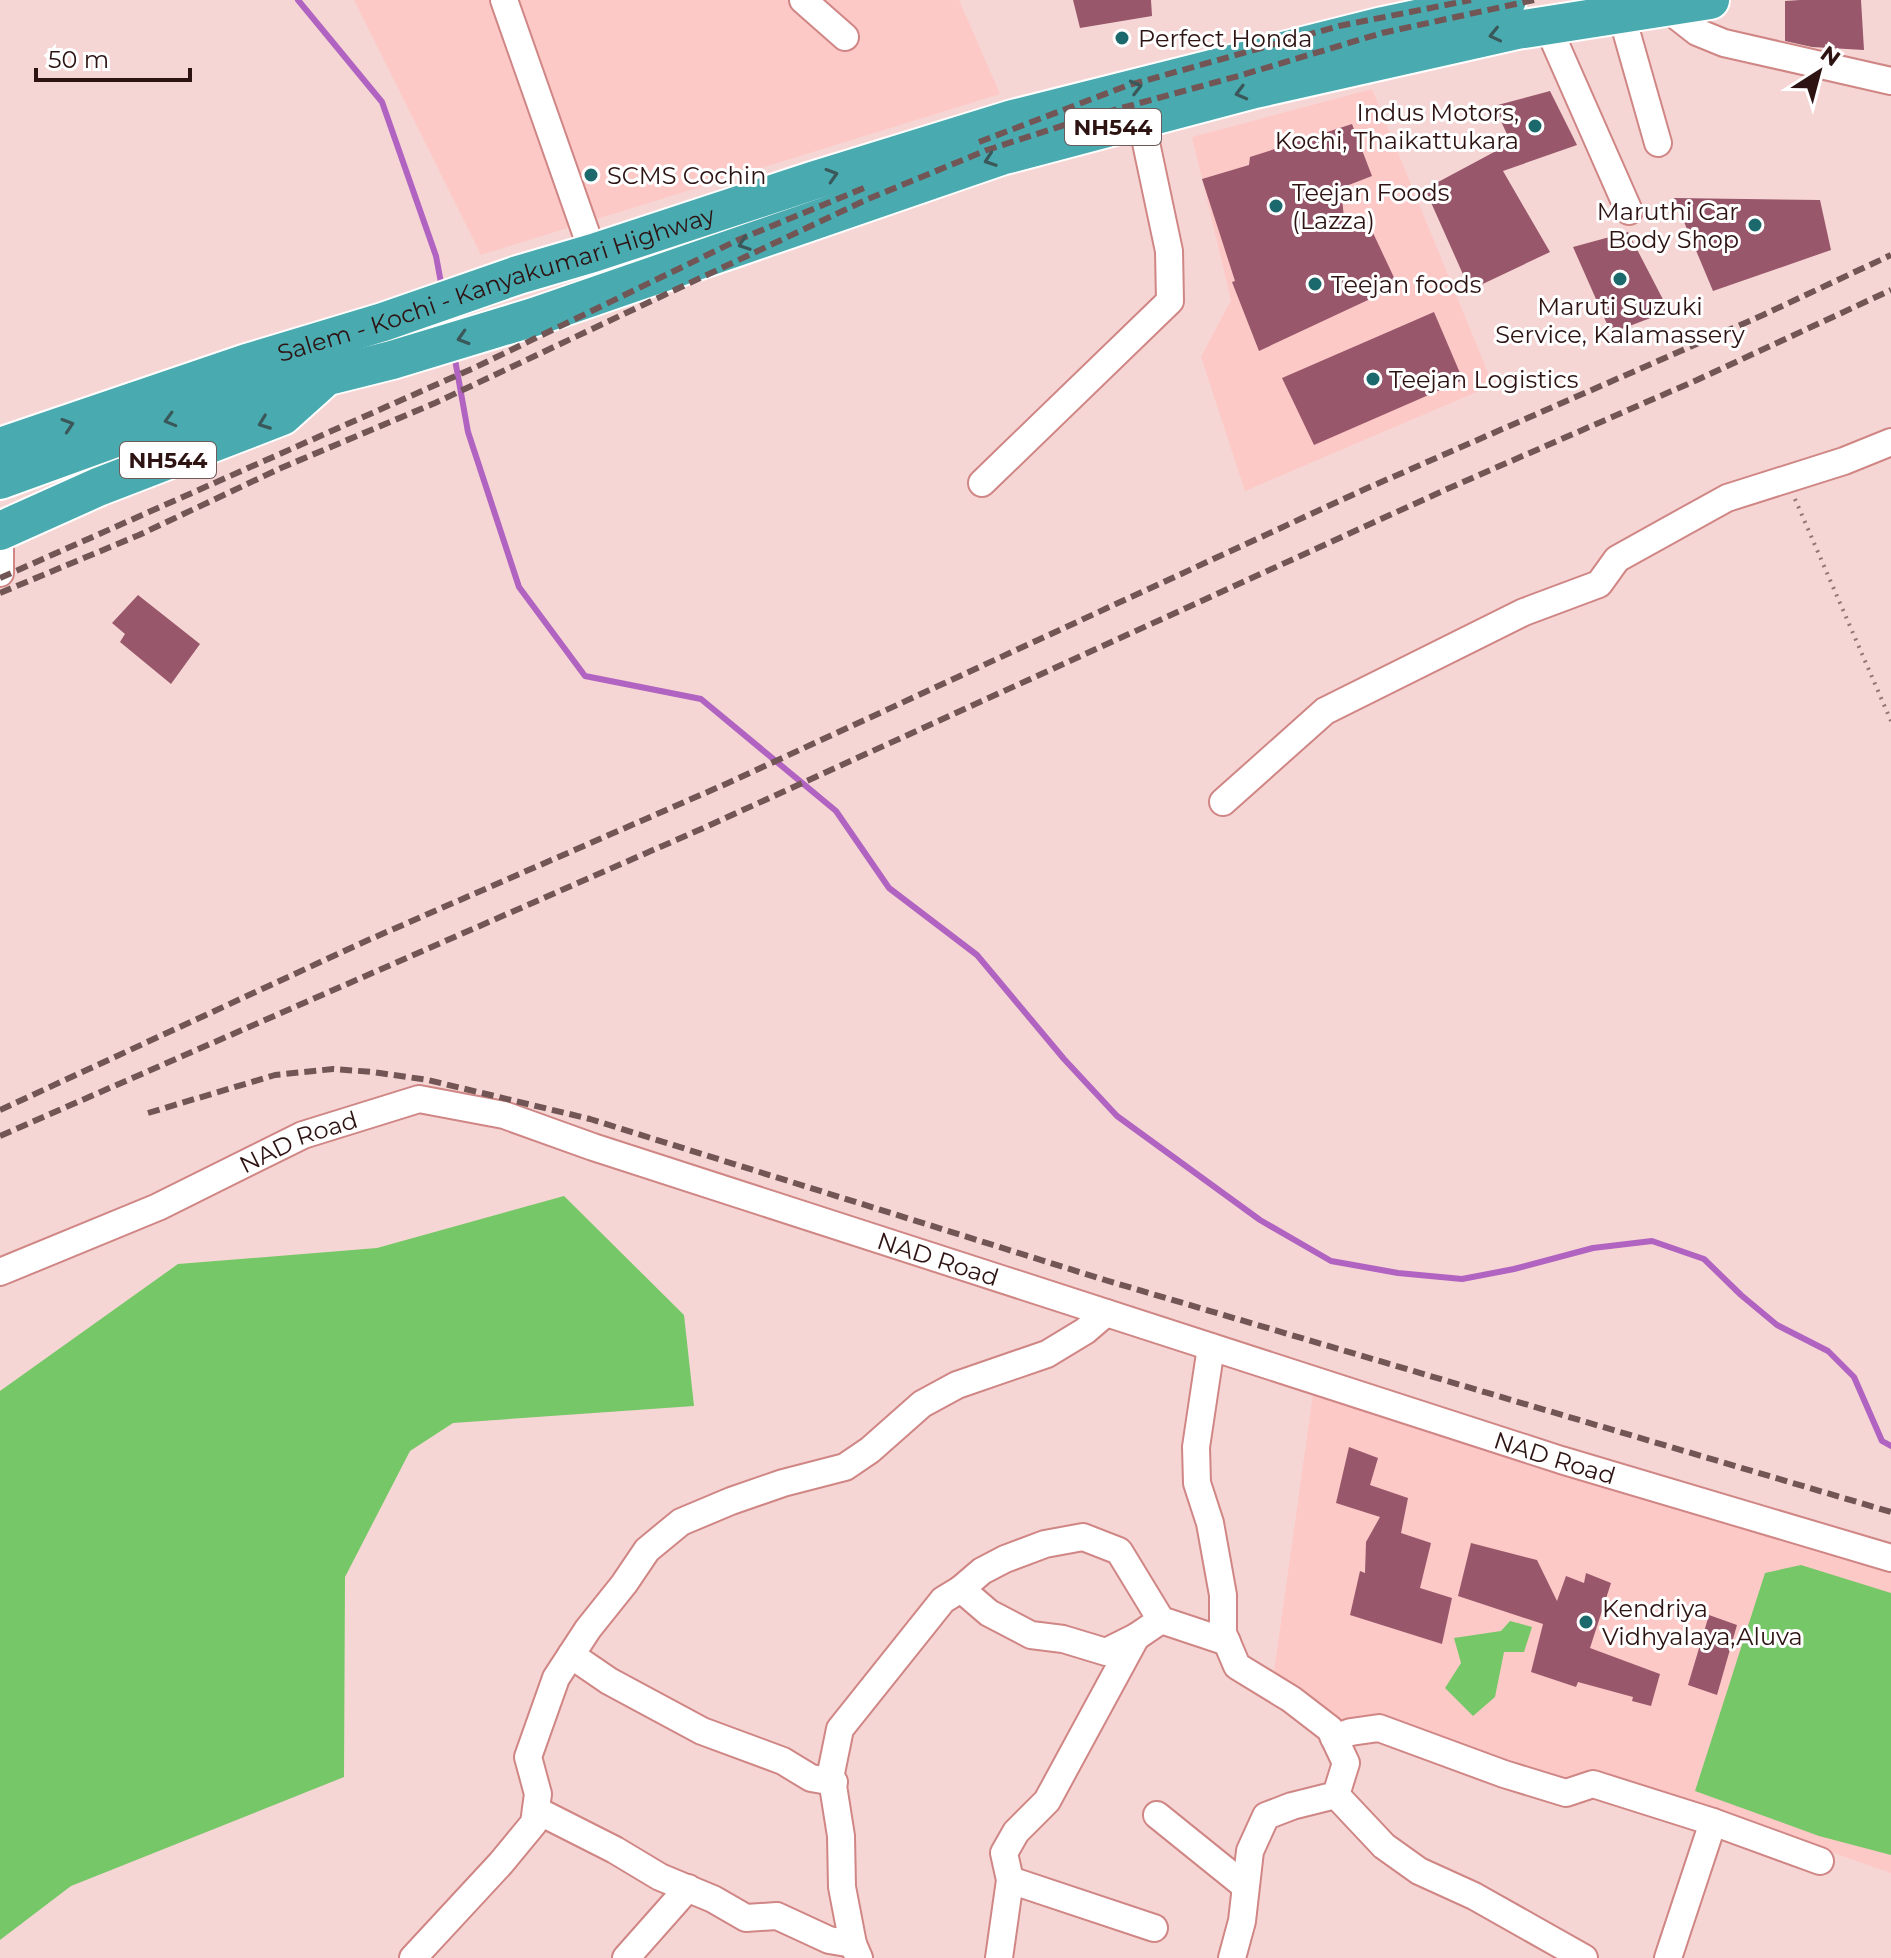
<svg xmlns="http://www.w3.org/2000/svg" width="1891" height="1958" font-family="Montserrat,sans-serif">
	<rect width="100%" height="100%" fill="#f6d6d4"/>
	<path fill="#fdc9c7" d="M354 0H959L1000 94 481 255Z
		M1372 89 1493 385 1245 491 1201 357 1231 300 1192 137Z
		M1313 1394 1532 1464 1891 1572V1873L1604 1773 1566 1780 1383 1715 1339 1723 1274 1672Z"/>
	<path fill="#76c767" d="M564 1196 684 1315 694 1406 453 1423 410 1451 345 1577 344 1777 71 1886 0 1940V1391L178 1264 377 1248Z
		M1801 1565 1891 1593V1855L1819 1836 1695 1791 1765 1573Z
		M1510 1621 1532 1627 1524 1652H1504L1495 1697 1473 1716 1445 1688 1461 1663 1454 1638 1501 1631Z"/>
	<g fill="none" stroke-linecap="round" stroke-linejoin="round">
		<path stroke="#b063c0" stroke-width="6" d="M298 0 382 102 436 256 442 288
			M454 354 468 432 519 587 585 676 701 699 836 811 889 888 977 955 1064 1059 1117 1116 1260 1220 1331 1261 1398 1273 1462 1279 1514 1269 1593 1248 1652 1241 1704 1259 1741 1295 1777 1325 1828 1351 1854 1377 1882 1441 1891 1446"/>
	</g>
	<path fill="#99576b" d="M1073 0H1151L1152 16 1080 28Z
		M1800 0H1861L1864 50 1812 47 1785 41V1Z
		M1550 91 1577 145 1503 171 1550 252 1470 290 1425 189 1511 143 1494 106Z
		M1352 124 1372 176 1341 188 1345 228 1366 218 1398 286 1259 351 1232 282 1235 281 1202 179 1249 165 1250 157Z
		M1674 198 1820 200 1831 250 1713 291Z
		M1628 232 1669 311 1611 333 1573 247Z
		M1434 312 1463 380 1314 445 1282 378Z
		M138 595 200 644 171 684 120 642 125 634 112 623Z
		M1349 1447 1378 1458 1370 1485 1408 1498 1401 1533 1431 1543 1420 1588 1452 1598 1442 1644 1350 1615 1360 1571 1365 1573 1366 1542 1380 1517 1336 1503Z
		M1471 1543 1537 1560 1557 1601 1566 1576 1584 1583 1586 1573 1611 1583 1590 1648 1660 1674 1651 1706 1632 1701 1633 1697 1578 1682 1576 1687 1531 1672 1543 1624 1458 1596Z
		M1709 1615 1737 1625 1717 1695 1688 1685Z"/>
	<g fill="none" stroke-linecap="round" stroke-linejoin="round">
		<defs>
			<g id="minor">
				<path d="M504 0 593 253"/>
				<path d="M803 0 845 37"/>
				<path d="M1665 7 1697 32 1724 43 1891 81"/>
				<path d="M1621 13 1658 143"/>
				<path d="M1547 25 1629 211"/>
				<path d="M982 483 1170 301 1169 251 1141 119"/>
				<path d="M0 549V573"/>
				<path d="M1223 802 1325 711 1524 612 1599 584 1617 559 1727 498 1844 461 1891 442"/>
				<path id="s1" d="M0 1272 158 1207 303 1135 419 1099 504 1115 593 1147 1561 1460 1891 1558"/>
				<path d="M1211 1347 1196 1447 1197 1483 1210 1523 1223 1595V1633L1237 1666 1291 1699 1330 1729 1346 1763 1336 1795 1292 1806 1266 1816 1250 1851 1242 1921 1232 1958"/>
				<path d="M1161 1620 1119 1551 1083 1537 1045 1544 1005 1559 982 1571 961 1589 989 1613 1031 1635 1063 1639 1106 1652 1136 1637 1161 1620 1227 1642"/>
				<path d="M571 1655 609 1681 702 1731 783 1761 811 1778 834 1782"/>
				<path d="M1334 1738 1351 1732 1379 1728 1504 1774 1566 1793 1593 1784 1713 1822 1820 1861"/>
				<path d="M1336 1795 1384 1846 1419 1871 1474 1896 1584 1958"/>
				<path d="M536 1810 615 1850 660 1877 713 1899 746 1918 777 1916 829 1940 853 1944"/>
				<path d="M1157 1815 1245 1886"/>
				<path d="M1010 1880 1154 1928"/>
				<path d="M413 1958 501 1863 534 1823 538 1794 528 1757 556 1678 588 1629 624 1584 647 1550 681 1522 731 1501 783 1483 845 1467 870 1450 922 1404 957 1385 1047 1354 1085 1331 1106 1313"/>
				<path d="M626 1958 688 1888"/>
				<path d="M859 1958 853 1944 842 1887 841 1836 831 1773 840 1729 943 1600 961 1589"/>
				<path d="M999 1958 1010 1880 1004 1853 1016 1832 1047 1801 1136 1637"/>
				<path d="M1668 1958 1713 1822"/>
			</g>
			<g id="highway">
				<path id="s2" d="M0 447 247 363 383 322 518 275 593 253 812 181 1013 119 1383 26 1507 0"/>
				<path d="M0 480 138 430 304 382 392 360 534 317 1001 156 1255 89 1517 30 1710 0"/>
				<path d="M0 531 98 487 282 416 321 381"/>
			</g>
		</defs>
		<use href="#minor" stroke="#cf8685" stroke-width="30"/>
		<use href="#highway" stroke="#fff" stroke-width="42"/>
		<path stroke="#937574" stroke-width="4" stroke-dasharray="2 6" stroke-linecap="butt" d="M1795 499 1891 721"/>
		<use href="#minor" stroke="#fff" stroke-width="26"/>
		<use href="#highway" stroke="#49aaaf" stroke-width="38"/>
		<path stroke="#725555" stroke-width="6" stroke-dasharray="12 6" stroke-linecap="butt" d="M979 142 1126 86 1339 26 1471 0
			M0 578 476 367 738 240 864 188
			M0 593 139 535 281 468 435 403 868 199 987 150 1096 115 1242 75 1382 33 1534 0
			M0 1110 366 941 728 783 1363 490 1763 315 1891 255
			M148 1113 275 1075 333 1069 373 1072 428 1080 590 1119 1105 1280 1891 1512
			M0 1136 708 826 1447 489 1697 380 1891 290"/>
	</g>
	<defs><path id="oneway-chevron" d="M-2-3.5L2.5 0L-2 3.5" fill="none" stroke-width="1.6" stroke-linecap="round" stroke-linejoin="round" transform="scale(2)"/></defs>
	<g stroke="#3a5759">
		<use href="#oneway-chevron" transform="translate(1495 35) rotate(167)"/>
		<use href="#oneway-chevron" transform="translate(1136 87) rotate(-14)"/>
		<use href="#oneway-chevron" transform="translate(1241 93) rotate(165)"/>
		<use href="#oneway-chevron" transform="translate(990 160) rotate(161)"/>
		<use href="#oneway-chevron" transform="translate(832 175) rotate(-17)"/>
		<use href="#oneway-chevron" transform="translate(744 244) rotate(161)"/>
		<use href="#oneway-chevron" transform="translate(463 338) rotate(163)"/>
		<use href="#oneway-chevron" transform="translate(170 420) rotate(164)"/>
		<use href="#oneway-chevron" transform="translate(264 423) rotate(159)"/>
		<use href="#oneway-chevron" transform="translate(68 425) rotate(-18)"/>
	</g>
	<g fill="#1b686d" stroke="#fff" stroke-width="3">
		<circle cx="1122" cy="38" r="8"/>
		<circle cx="1535" cy="126" r="8"/>
		<circle cx="591" cy="175" r="8"/>
		<circle cx="1276" cy="206" r="8"/>
		<circle cx="1755" cy="225" r="8"/>
		<circle cx="1620" cy="279" r="8"/>
		<circle cx="1315" cy="284" r="8"/>
		<circle cx="1373" cy="379" r="8"/>
		<circle cx="1586" cy="1622" r="8"/>
	</g>
	<g text-anchor="middle" dominant-baseline="central" stroke-width="6" stroke-linejoin="round" paint-order="stroke">
		<g fill="#fff" stroke="#6d5a5a" stroke-width="2">
			<rect x="1065" y="109" width="96" height="36" rx="6"/>
			<rect x="120" y="442" width="96" height="36" rx="6"/>
		</g>
		<g font-size="22" font-weight="bold" fill="#2e1313">
			<text x="1113" y="127">NH544</text>
			<text x="168" y="460">NH544</text>
		</g>
		<g font-size="24" fill="#2e1313" stroke="#fff" text-anchor="start">
			<text x="1138" y="38">Perfect Honda</text>
			<text x="1519" y="112" text-anchor="end">Indus Motors,<tspan x="1519" dy="28">Kochi, Thaikattukara</tspan></text>
			<text x="607" y="175">SCMS Cochin</text>
			<text x="1292" y="192">Teejan Foods<tspan x="1292" dy="28">(Lazza)</tspan></text>
			<text x="1739" y="211" text-anchor="end">Maruthi Car<tspan x="1739" dy="28">Body Shop</tspan></text>
			<text x="1331" y="284">Teejan foods</text>
			<text x="1620" y="306" text-anchor="middle">Maruti Suzuki<tspan x="1620" dy="28">Service, Kalamassery</tspan></text>
			<text x="1389" y="379">Teejan Logistics</text>
			<text x="1602" y="1608">Kendriya<tspan x="1602" dy="28">Vidhyalaya,Aluva</tspan></text>
		</g>
		<g font-size="24" fill="#2e1313" stroke="#fff">
			<text stroke="none"><textPath href="#s2" startOffset="522">Salem - Kochi - Kanyakumari Highway</textPath></text>
			<text stroke="none"><textPath href="#s1" startOffset="326">NAD Road</textPath></text>
			<text stroke="none"><textPath href="#s1" startOffset="998">NAD Road</textPath></text>
			<text stroke="none"><textPath href="#s1" startOffset="1646">NAD Road</textPath></text>
		</g>
	</g>
	<g transform="translate(1819 72) rotate(36)" stroke="#ffffff" stroke-width="6" paint-order="stroke">
	<path d="M0-6L14 30L0 20L-14 30Z" fill="#2e1313"/>
	<text y="-12" font-size="22" font-weight="bold" text-anchor="middle" fill="#2e1313">N</text>
	</g>
	<path d="M36 68v12h154v-12" fill="none" stroke="#2e1313" stroke-width="4"/>
	<text x="48" y="68" font-size="24" fill="#2e1313" stroke="#ffffff" stroke-width="6" paint-order="stroke">50 m</text>
</svg>
